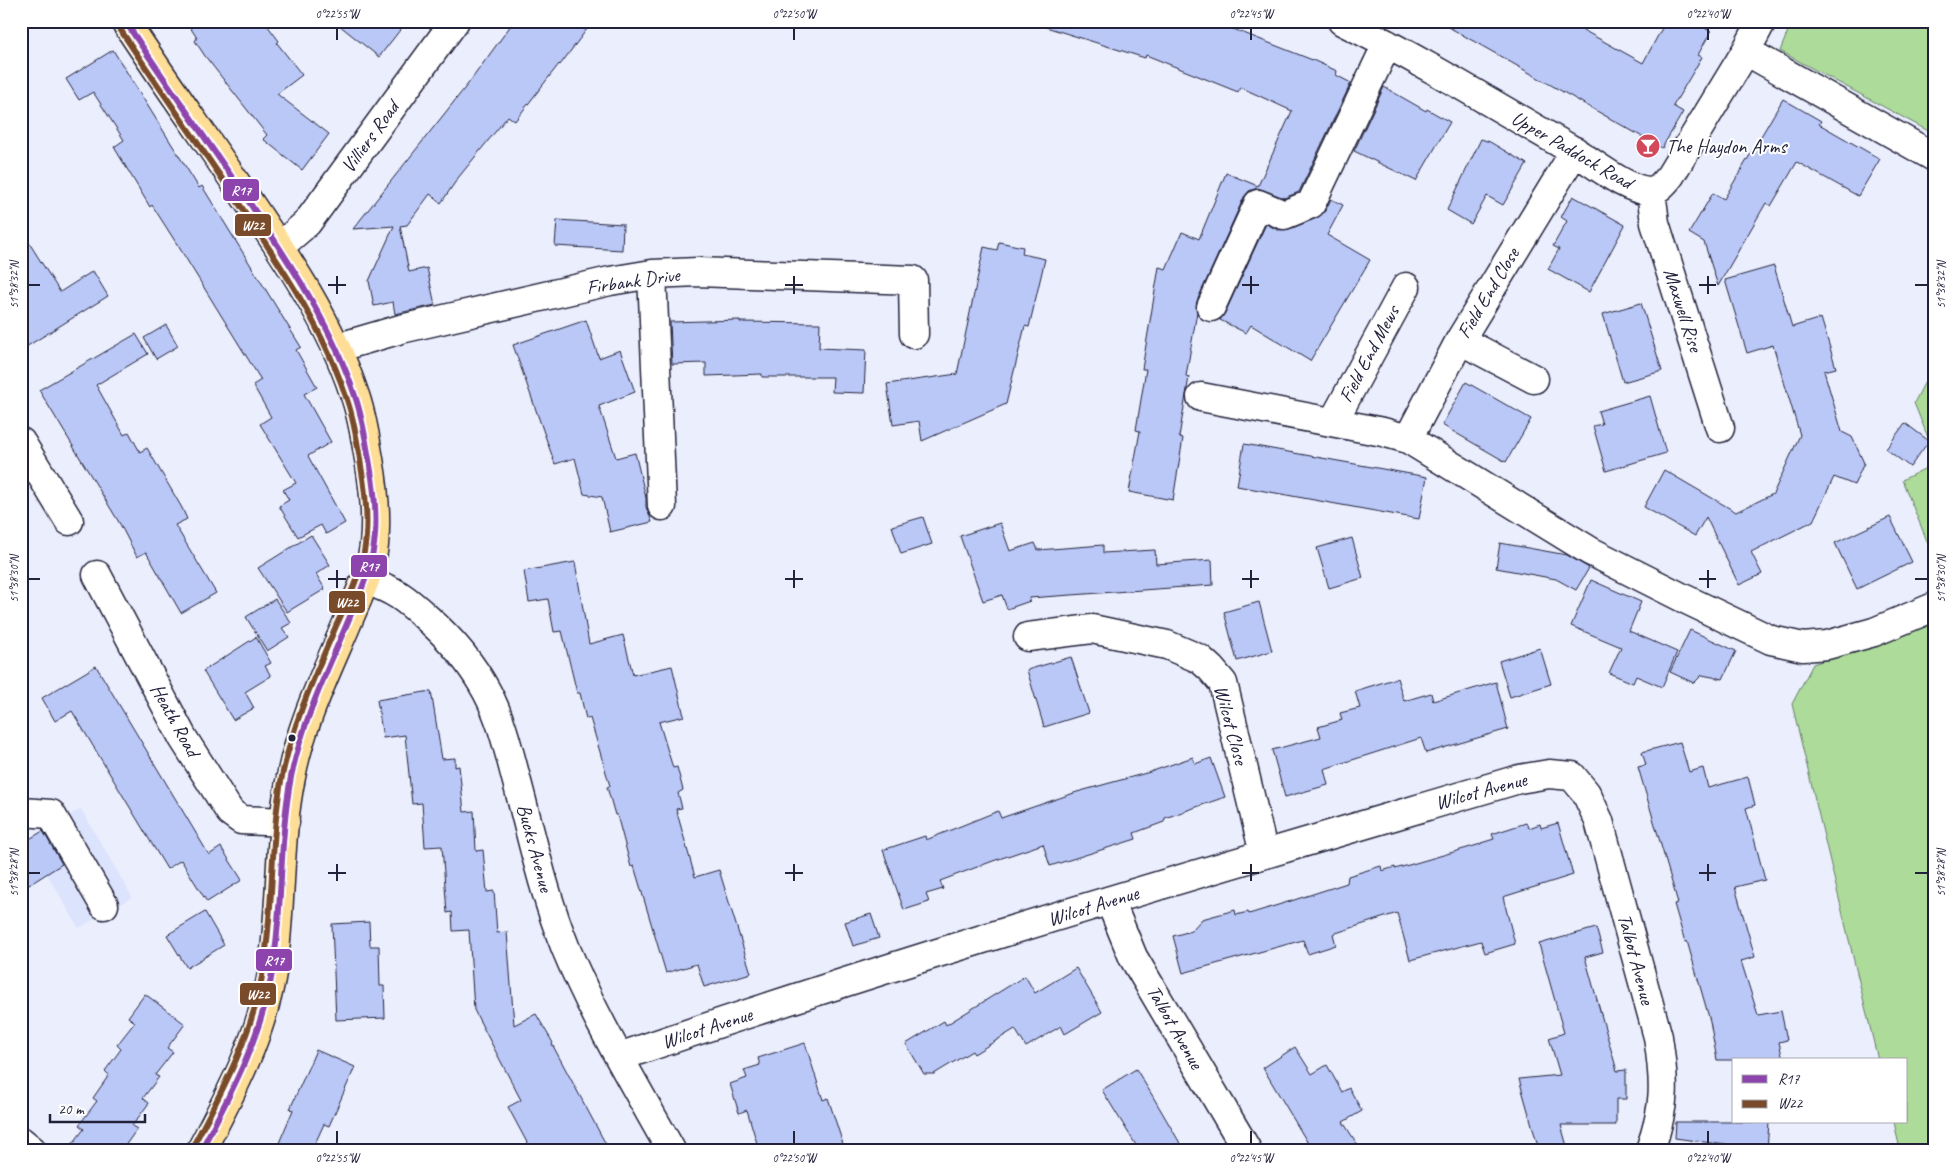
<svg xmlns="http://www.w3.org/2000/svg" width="1955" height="1171" font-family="Caveat,sans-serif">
	<rect width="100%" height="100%" fill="#eaeefd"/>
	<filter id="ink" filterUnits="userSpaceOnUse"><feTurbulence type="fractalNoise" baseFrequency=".02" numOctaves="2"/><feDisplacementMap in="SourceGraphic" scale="10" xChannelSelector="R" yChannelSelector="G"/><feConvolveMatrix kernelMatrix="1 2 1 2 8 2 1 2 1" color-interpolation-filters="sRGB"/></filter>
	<g filter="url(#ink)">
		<path fill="#dce3fc" d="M81 809 132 897 79 928 27 840Z
			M21 1018 28 1054 21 1064Z"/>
		<path fill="#addb9a" stroke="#687e6a" d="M1792 21H1934V134L1780 51Z
			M1934 364V452L1914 403Z
			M1934 464V558L1902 480Z
			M1934 624V1150H1900L1894 1122H1906V1060H1878L1792 704 1813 664Z"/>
		<path fill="#bac8f8" stroke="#22223b" d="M186 21H264L279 41 277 43 302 75 277 94 329 134 302 170 263 139 267 135 205 56 195 41 197 38Z
			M334 21H407L379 57Z
			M514 21H593L560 65 559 64 515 121 508 116 458 178 441 203 430 194 407 225 400 226 409 272 427 268 435 305 395 314 393 302 374 306 369 281 394 226 353 229 468 84Z
			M1047 21H1213L1315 61 1337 71 1336 75 1351 83 1299 192 1284 198 1264 190 1257 188 1249 191 1244 197 1197 301V312L1186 376 1189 377 1179 437 1183 438 1173 500 1129 492 1140 431 1136 430 1146 369H1142L1159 267 1166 269 1182 232 1199 239 1226 173 1258 186 1292 111 1240 87 1238 92 1146 55 1145 58 1046 27Z
			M1438 21H1588L1583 30 1643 63 1666 21H1710L1706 29 1711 31 1698 55 1702 57 1673 106 1683 112 1662 148Z
			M113 50 199 188 202 186 213 204 301 347 296 350 317 387 304 394 331 442 308 456 345 523 326 534 321 525 298 537 279 506 289 500 283 490 296 483 260 424 271 417 253 385 261 380 182 252 152 205 150 207 114 147 124 140 93 92 79 100 66 79Z
			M1384 87 1426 111 1427 109 1450 122 1416 181 1354 151Z
			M1783 99 1821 121 1819 124 1880 159 1858 196 1797 162 1771 206 1766 203 1718 286 1704 242 1689 233 1713 193 1724 199Z
			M1481 139 1490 142 1527 164 1503 205 1487 196 1471 224 1447 210Z
			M1573 196 1625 225 1589 292 1548 269 1559 249 1553 246 1567 221 1561 217Z
			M1331 199 1343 205 1327 235 1370 260 1310 361 1251 325 1246 333 1220 320 1225 313 1266 224 1278 230 1290 229 1317 218 1325 211Z
			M557 220 623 224 622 250 555 246Z
			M21 230 60 292 93 271 108 296 21 350Z
			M999 242 1023 247 1022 254 1045 259 1029 327 1025 326 1006 404 922 441 919 421 893 425 887 384 957 374 984 247 997 250Z
			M1774 266 1792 327 1821 318 1836 368 1824 371 1842 432 1852 437 1864 463 1854 485 1834 477 1813 521 1751 552 1762 574 1739 585 1706 517 1695 536 1644 507 1664 470 1736 512 1773 494 1800 435 1773 345 1747 353 1725 280Z
			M1641 303 1662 371 1623 382 1603 314Z
			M586 320 599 358 620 350 635 392 599 406 616 458 635 453 646 498V507L652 522 610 532 602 497 584 494 575 458 555 464 513 345Z
			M740 320V322L820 323 819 348 866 350 864 393 832 392 833 377H762V374L706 376V363L672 364 670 322Z
			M166 325 178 346 156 359 144 338Z
			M136 334 148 354 96 385 124 435 129 432 140 452 147 448 182 508 187 519 175 525 216 593 181 613 146 552 137 557 120 524 39 390Z
			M1466 382 1531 419 1506 462 1442 425Z
			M1650 396 1666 453 1606 471 1593 426 1602 424 1598 411Z
			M1905 423 1929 441 1910 467 1886 449Z
			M1244 444 1427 477 1419 519 1237 486Z
			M923 517 932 544 901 554 892 526Z
			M1890 517 1912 562 1857 589 1835 543Z
			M1000 523 1010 551 1035 543 1038 550 1103 545V553L1155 550 1156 564 1212 560 1213 585 1029 598 1030 601 1007 609 1002 595 983 601 960 536Z
			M311 535 330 565 316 574 325 589 287 612 258 568Z
			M1352 538 1363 578 1329 588 1317 548Z
			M1500 543 1567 555 1589 568 1576 590 1556 579 1496 568Z
			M575 562 589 644 623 635 633 675 672 666 684 716 659 722 673 768 677 767 683 790 678 793 682 808 676 809 695 877 719 870 751 973 704 987 697 964 666 973 634 866 631 867 617 815H615L607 787 610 786 590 718 586 719 580 693H577L562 631 554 632 548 599 529 602 524 571Z
			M1591 580 1641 602 1629 631 1677 652 1662 687 1636 676 1633 683 1609 673 1621 647 1571 626Z
			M275 599 291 623 282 628 289 637 267 651 246 617Z
			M1259 602 1272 651 1237 661 1224 612Z
			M1690 630 1736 651 1723 679 1702 675 1694 683 1670 672Z
			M256 637 271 663 265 666 271 676 245 692 254 708 233 720 203 671Z
			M1540 648 1551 684 1510 697 1499 661Z
			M1071 657 1089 713 1044 727 1027 670Z
			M96 666 209 855 221 847 242 880 207 902 181 860 167 869 72 711 55 721 42 698Z
			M1397 678 1404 701 1431 693 1433 701 1496 682 1508 729 1426 753 1421 738 1324 769 1328 785 1285 797 1272 750 1321 737 1318 727 1342 720 1340 713 1360 708 1355 691Z
			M431 691 442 759 455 758V767L459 766 464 812 474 811 476 851 483 850 487 892 494 891 497 933 507 932 514 1025 536 1014 553 1043 552 1044 609 1150H531L508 1107 521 1100 474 1010 469 930 453 931 452 912 447 913 442 846 425 847 422 803 412 804 405 735 383 738 377 700Z
			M1680 742 1689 772 1703 768 1708 788 1748 777 1755 805 1746 808 1765 880 1735 887 1755 957 1741 961 1758 1015 1781 1011 1787 1040 1779 1042 1783 1060H1717L1710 1021 1687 941 1685 942 1674 904 1678 903 1638 767 1646 765 1642 752Z
			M1193 757 1195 764 1211 758 1225 797 1165 818 1164 822 1134 833 1136 839 1050 866 1043 844 993 861 940 881 943 889 926 894 929 902 904 910 883 850 925 836 926 840 998 811 1001 818 1077 792 1150 772Z
			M1526 823 1529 828 1540 824 1541 828 1558 823 1573 875 1503 897 1515 944 1485 953 1481 941 1410 960 1397 913 1333 934 1336 945 1308 954 1303 940 1183 973 1173 936 1191 931 1202 919 1235 910 1236 915 1248 912 1249 914 1291 901 1347 883 1348 876 1381 866 1382 871 1395 867V869L1481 844V843L1494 839 1492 834Z
			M43 831 62 864 21 890V844Z
			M205 912 224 945 187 968 167 935Z
			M871 914 879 938 853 946 845 922Z
			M369 922 370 946H379L380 986H384L385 1018 336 1020 332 924Z
			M1596 928 1603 952 1585 957 1617 1071 1626 1070V1099H1616V1125H1561L1568 1150H1539L1519 1079 1560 1075 1549 1038 1564 1033 1539 944Z
			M1076 968 1102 1012 1065 1034 1061 1026 1026 1047 1015 1029 974 1054 972 1051 934 1074H924L906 1044 944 1021 946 1025 1025 976 1035 993Z
			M145 994 185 1024 167 1048 173 1052 155 1075 159 1077 143 1098 149 1103 132 1126 137 1129 122 1150H68L84 1129 79 1125 97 1101 93 1098 109 1075 105 1071 121 1049 117 1045 135 1022 128 1017Z
			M805 1043 823 1100 828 1098 845 1150H759L747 1110 739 1113 730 1084 747 1078 744 1070 760 1065 758 1058Z
			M1295 1047 1312 1074 1327 1065 1342 1092 1349 1088 1362 1111 1343 1122 1361 1150H1312L1263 1068Z
			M316 1050 355 1067 329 1126 324 1124 312 1150H276L293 1110 290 1109Z
			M1136 1069 1152 1095 1184 1150H1139L1102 1090Z
			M1676 1122H1769L1767 1150H1725L1726 1145 1675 1138Z"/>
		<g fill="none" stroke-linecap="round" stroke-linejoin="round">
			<defs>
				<path id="minor" d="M1342 21C1421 60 1496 106 1572 150 1593 162 1624 189 1649 191 1658 191 1665 182 1670 176L1746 51 1762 21
					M1746 51 1934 157
					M1651 191 1655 223 1720 428
					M279 247 307 223 455 21
					M652 274 662 506
					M1211 307 1258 204 1284 215 1311 204 1387 44
					M1460 340 1534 379
					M336 348 401 329 610 281 652 274 698 272 913 280 914 334
					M1201 397 1383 432 1408 439 1590 551 1685 599 1771 640 1803 647 1827 645 1874 632 1934 607
					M1333 422 1406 287
					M1408 439 1460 340 1575 151
					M21 442 69 521
					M97 575 183 738 230 812 241 820 285 822
					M365 580C395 590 405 598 428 619 452 640 472 664 487 692 502 720 509 752 517 782 532 838 544 895 566 949 595 1019 634 1084 671 1150
					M1028 637 1092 629 1167 645 1200 659 1211 669 1223 683 1264 854
					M21 812 51 814 104 905
					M1110 901 1133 957 1247 1150
					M619 1057C916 955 1218 868 1519 779L1549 774 1572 776 1586 793 1599 821 1658 1037C1665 1083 1666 1105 1650 1150
					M21 1141 32 1150"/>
				<path id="major" d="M125 21C162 78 202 133 240 189 284 254 329 318 354 393 362 414 365 437 369 459 374 487 377 516 374 545 371 571 358 597 348 621 327 671 301 723 291 777 278 839 282 904 273 967 263 1033 232 1092 201 1150"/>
			</defs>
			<use href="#minor" stroke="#22223b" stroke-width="31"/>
			<use href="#major" stroke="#22223b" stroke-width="31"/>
			<use href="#minor" stroke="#fff" stroke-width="28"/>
			<use href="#major" stroke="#fedd96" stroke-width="28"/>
			<defs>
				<path id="bus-1" d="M125 21C166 83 209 143 251 205 292 266 333 328 356 399 363 420 366 443 370 465 375 493 378 523 373 551 368 578 356 602 346 626 325 675 302 724 291 777 279 840 283 904 273 967 263 1033 232 1092 201 1150"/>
				<path id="bus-2" d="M118 26C158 87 201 147 242 208 284 270 327 334 349 406 355 426 358 446 361 466 366 494 369 524 364 552 359 578 347 602 336 626 315 675 293 723 282 776 270 838 274 902 264 964 255 1030 224 1088 193 1146"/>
			</defs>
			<use href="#bus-1" stroke="#fff" stroke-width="10"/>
			<use href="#bus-2" stroke="#fff" stroke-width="10"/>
			<use href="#bus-1" stroke="#8e44ad" stroke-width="6"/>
			<use href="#bus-2" stroke="#7a4b2a" stroke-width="6"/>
		</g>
	</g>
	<path fill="none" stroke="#22223b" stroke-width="2" d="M337 28V40M794 28V40M1251 28V40M1708 28V40M337 276V294M794 276V294M1251 276V294M1708 276V294M28 285H40M328 285H346M785 285H803M1242 285H1259M1699 285H1716M1915 285H1928M337 570V588M794 570V588M1251 570V588M1708 570V588M28 579H40M328 579H346M785 579H803M1242 579H1259M1699 579H1716M1915 579H1928M337 864V881M794 864V881M1251 864V881M1708 864V881M28 873H40M328 873H346M785 873H803M1242 873H1259M1699 873H1716M1915 873H1928M337 1131V1144M794 1131V1144M1251 1131V1144M1708 1131V1144"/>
	<defs>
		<symbol id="bar-disc" viewBox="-11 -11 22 22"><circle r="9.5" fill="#d1495b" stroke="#fff"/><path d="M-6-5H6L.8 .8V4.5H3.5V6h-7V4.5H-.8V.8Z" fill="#fff"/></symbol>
	</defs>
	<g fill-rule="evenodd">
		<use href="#bar-disc" x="1634" y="132" width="28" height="28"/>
	</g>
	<circle fill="#22223b" stroke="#fff" stroke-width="2" cx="292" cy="738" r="4.5"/>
	<g text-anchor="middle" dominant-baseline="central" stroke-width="4" stroke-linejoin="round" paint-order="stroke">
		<g font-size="20" fill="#22223b" stroke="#fff">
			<text transform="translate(370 137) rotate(-54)">Villiers Road</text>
			<text transform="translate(1572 150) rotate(30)">Upper Paddock Road</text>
			<text transform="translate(633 281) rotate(-8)">Firbank Drive</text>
			<text transform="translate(1488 293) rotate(-59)">Field End Close</text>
			<text transform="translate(1683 310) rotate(72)">Maxwell Rise</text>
			<text transform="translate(1369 354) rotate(-62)">Field End Mews</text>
			<text transform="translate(175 720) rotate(61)">Heath Road</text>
			<text transform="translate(1231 725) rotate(75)">Wilcot Close</text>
			<text transform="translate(1481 791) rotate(-15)">Wilcot Avenue</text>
			<text transform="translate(535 848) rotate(75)">Bucks Avenue</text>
			<text transform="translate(1093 906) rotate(-17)">Wilcot Avenue</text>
			<text transform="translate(1636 959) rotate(75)">Talbot Avenue</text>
			<text transform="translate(1175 1027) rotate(60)">Talbot Avenue</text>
			<text transform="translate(707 1028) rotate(-18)">Wilcot Avenue</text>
		</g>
		<g font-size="20" fill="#22223b" stroke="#fff" text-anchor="start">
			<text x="1666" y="146">The Haydon Arms</text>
		</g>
	</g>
	<g stroke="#fff" stroke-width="2">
		<rect x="222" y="178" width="38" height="24" rx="5" fill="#8e44ad"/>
		<rect x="234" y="213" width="38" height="24" rx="5" fill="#7a4b2a"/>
		<rect x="350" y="554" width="38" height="24" rx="5" fill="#8e44ad"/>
		<rect x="328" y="590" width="38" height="24" rx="5" fill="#7a4b2a"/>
		<rect x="255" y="948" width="38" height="24" rx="5" fill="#8e44ad"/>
		<rect x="239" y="982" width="38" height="24" rx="5" fill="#7a4b2a"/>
	</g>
	<g font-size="14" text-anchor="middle" font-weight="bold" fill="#fff">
		<text x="241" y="195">R17</text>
		<text x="253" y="230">W22</text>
		<text x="369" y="571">R17</text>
		<text x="347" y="607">W22</text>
		<text x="274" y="965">R17</text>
		<text x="258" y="999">W22</text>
	</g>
	<rect width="1955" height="1171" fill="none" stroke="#fff" stroke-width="55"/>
	<rect x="1732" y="1058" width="175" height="65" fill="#ffffff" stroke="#a7a7b1"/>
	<rect x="1742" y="1075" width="25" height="8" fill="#8e44ad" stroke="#a7a7b1"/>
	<text x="1778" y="1084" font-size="15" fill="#22223b">R17</text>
	<rect x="1742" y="1100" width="25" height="8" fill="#7a4b2a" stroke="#a7a7b1"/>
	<text x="1778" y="1108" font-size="15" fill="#22223b">W22</text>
	<path d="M50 1114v8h95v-8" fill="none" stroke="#22223b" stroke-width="2.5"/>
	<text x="58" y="1114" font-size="15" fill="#22223b" stroke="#ffffff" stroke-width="4" paint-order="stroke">20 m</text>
	<rect x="28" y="28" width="1900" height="1116" fill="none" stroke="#22223b" stroke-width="2"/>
	<g font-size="12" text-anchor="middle" fill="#22223b">
		<text x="337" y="18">0°22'55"W</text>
		<text x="794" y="18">0°22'50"W</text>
		<text x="1251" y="18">0°22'45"W</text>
		<text x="1708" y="18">0°22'40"W</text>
		<text transform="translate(14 285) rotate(-90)" y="4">51°38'32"N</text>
		<text transform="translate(1941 285) rotate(-90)" y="4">51°38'32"N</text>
		<text transform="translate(14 579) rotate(-90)" y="4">51°38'30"N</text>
		<text transform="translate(1941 579) rotate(-90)" y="4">51°38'30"N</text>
		<text transform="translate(14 873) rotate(-90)" y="4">51°38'28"N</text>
		<text transform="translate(1941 873) rotate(-90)" y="4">51°38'28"N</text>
		<text x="337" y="1162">0°22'55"W</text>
		<text x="794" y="1162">0°22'50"W</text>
		<text x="1251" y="1162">0°22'45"W</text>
		<text x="1708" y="1162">0°22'40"W</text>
	</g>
</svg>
